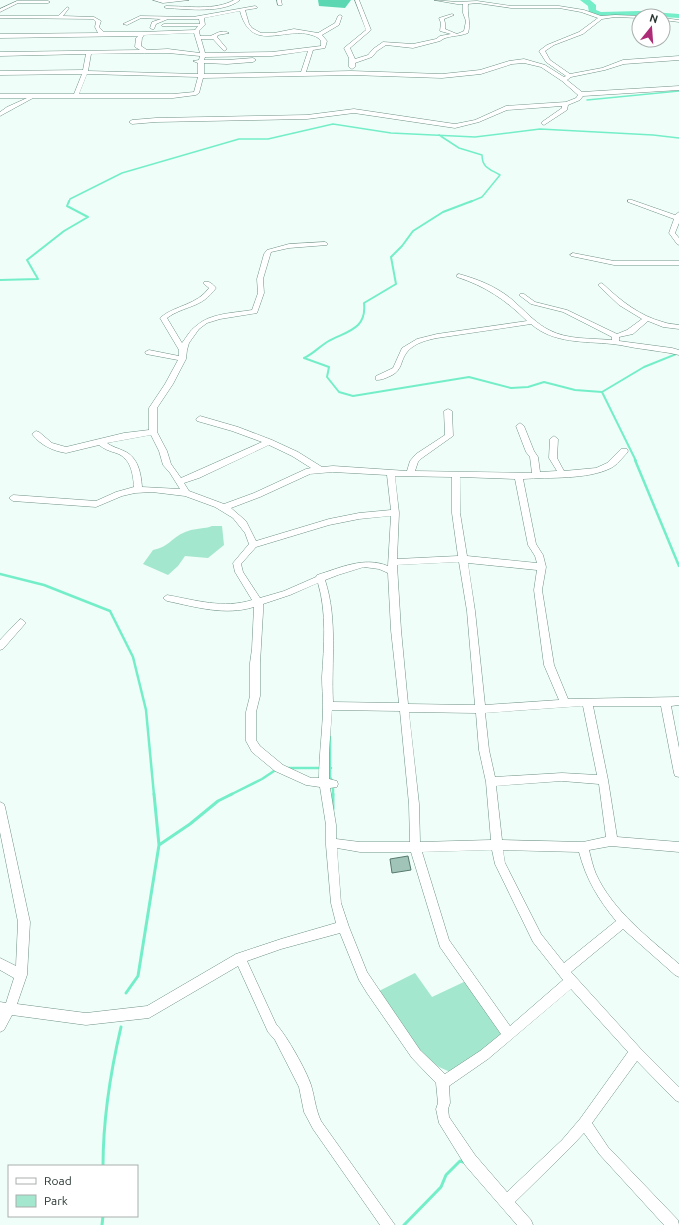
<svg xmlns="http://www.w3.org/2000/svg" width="679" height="1225" font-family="Ubuntu,sans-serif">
	<rect width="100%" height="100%" fill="#effef8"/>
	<path fill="#a3e7ce" d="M212 526H222L224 545 208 558 185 556 178 566 168 575 143 564 153 550C170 547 172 536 188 531 196 528 205 529 212 526Z
		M415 973 432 997 466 981 505 1031 457 1075 439 1067 422 1054 379 991Z"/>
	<path fill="#5bd8b2" d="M318 0H351L345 8 319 6Z"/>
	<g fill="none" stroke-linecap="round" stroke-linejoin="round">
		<path stroke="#74eec8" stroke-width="1.5" d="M587 100 679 91
			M439 135 459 148 482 155C482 168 490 169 500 175L482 197 470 202
			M69 202 70 199 122 173 239 139H268L333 124 391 133 475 137 540 129 653 135 679 138"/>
		<path stroke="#74eec8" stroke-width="2" d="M472 201 443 212 413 231 402 246 391 257 396 284 364 303C367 330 346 331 327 342 319 347 313 354 304 358L329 367 327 377 339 392 353 396 469 377 511 388 528 387 544 382 575 390 602 392
			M0 280 38 279 27 260 64 231 88 217 67 206 69 201
			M636 461 602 392 644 367 679 353"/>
		<path stroke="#74eec8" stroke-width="2.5" d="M635 460 679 566
			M0 574 44 585 110 611 133 657 146 710 154 795
			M330 737V777L332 781
			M288 768H331
			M333 786V795
			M230 795 262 779 277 769"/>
		<path stroke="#74eec8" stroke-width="3" d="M333 794V809
			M159 845 190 824 218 801 232 794
			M126 993 138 976 159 845 154 794
			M103 1166C103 1118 110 1074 121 1027
			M102 1225 103 1216
			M404 1225 441 1187 446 1175 460 1161 463 1162"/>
		<path fill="#74eec8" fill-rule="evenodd" d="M580 0H590L596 5V10L601 12 639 11 679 14V18L663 17V16L600 17 589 13 588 6Z"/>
	</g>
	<path fill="#a0c4b7" stroke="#57796d" d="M408 856 411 870 392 873 390 859Z"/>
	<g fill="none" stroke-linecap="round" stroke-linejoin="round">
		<defs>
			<path id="minor" d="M153 0H189L163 3Z
				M234 0H240C223 14 187 9 166 8L164 7 166 6C187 6 215 11 234 0Z
				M277 0H281L282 5H278Z
				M355 0H359L371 30 350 48 355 59 368 55 373 49 383 42 413 44 436 39 440 36 451 34 440 31 441 23 439 18 452 14 454 15 444 19 445 23V29L457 34 464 31 466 21 463 13V4H457L434 0 457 2 477 1 511 6H559L584 10 601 16 615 15 641 16H639V18L615 17 602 19 583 34 554 45 545 51 550 60 570 74 602 68 623 60 679 56V60L624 64 605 70 571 77 567 80 582 92 679 86V90L583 96 580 100 568 105 567 110 544 125 542 124V122L562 108V106L507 110 479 122 455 128 354 113 307 119 156 122 132 124 129 122 132 120 156 118 307 115 354 109 455 124 475 120 506 106 566 102 576 98 578 95 562 81 541 67 524 63 512 64 481 74 442 78 351 75 203 78 199 93 196 95 173 98H33L0 116V112L7 107 27 98H0V94H74L82 74 0 75V71L83 70 86 54 0 56V52L140 50 135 47 136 38 138 36 0 38V34L98 33 95 27 96 22 93 19 0 18V16H58L67 7 69 8 63 16 94 17 101 21 99 27 104 32H142L195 30 198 26H162V25L164 24H200L199 19H168L156 24 154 29H152L150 28 152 22 161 19 141 18 127 25 123 24 140 16 193 17 255 6 257 7V8L245 10 249 24 252 28 261 33H274L294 29 318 33 335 23 338 16 340 15 342 16 339 25 322 35 327 41 325 48 313 50 306 72 351 71 442 74 480 70 509 61 524 59 545 65 564 77 566 76 546 62 539 51 547 45 579 32 598 18 581 12 559 8H511L477 3 468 4C467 14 471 23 468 33 459 37 447 35 440 41L413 48 386 45 377 51 372 57 355 63V67L352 69 349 67V58L344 48 366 30ZM240 11C251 52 280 29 308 34 314 36 317 36 321 41V46L272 52 205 53 201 39H213L224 51 227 49 217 37 218 35 229 33C221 29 216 34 210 36 207 36 203 36 200 36L199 31 205 25 204 18ZM194 33 200 53 168 49 147 50 141 46 142 38 144 35ZM308 51 301 72 204 74V63L227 64 253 62 256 60 253 58 227 60H204L205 57 272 56ZM145 53H168L200 56 199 60 193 61 198 63V74L88 71 91 54ZM87 74 198 77 194 92 173 94H79Z
				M17 1H48L50 2 48 3H18L0 12V9Z
				M663 18 679 20V22L663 20Z
				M628 200H632L675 215 679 212V223L675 233 679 238V245L677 244 669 233 674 219 628 202Z
				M325 242 327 243V245L289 248 271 252 263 279 264 293 257 313 220 319 207 323 199 329 189 343 187 350 186 359 173 384 157 408V432L167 451 171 464 181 478 262 442 232 431 197 421 196 419 200 416 238 427 272 440 298 452 322 467 333 466 407 471 410 461 416 454 445 435 444 411 448 409 452 411 453 436 422 458 418 462 415 471 532 473 530 457 526 452 516 426 520 423 524 426 534 451 538 457 540 472 557 471 549 458 550 439 554 436 558 439 557 458 564 471 596 468 607 463 621 449H627L628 451 627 453C622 458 617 465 611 468 587 480 550 477 523 479L536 544 543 555 546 567 542 590 554 665 568 699 679 697V705L671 706 679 748V777L675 776 674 773 661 706H593L608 780 617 837 679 842V852L611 846 589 850C591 858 593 867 596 874 613 911 649 938 679 964V977L675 975 623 929 571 972 640 1048 679 1087V1102L675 1100 637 1061 592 1123 608 1147 678 1220 679 1225H664L600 1155 584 1133 570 1148 515 1202 531 1220 533 1225H517L465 1165 439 1123 436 1109 438 1103 436 1083 412 1058 367 993 359 980 340 933 281 949 247 961 276 1024C287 1036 306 1070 311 1085 315 1098 315 1108 321 1121L395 1225H380L313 1129 304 1112 299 1087 275 1040 268 1032 238 966 149 1018 86 1025 12 1015 4 1030 0 1032V1002L6 1003 14 978 0 970V958L16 966 18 922 0 832V802L4 804 5 807 30 922 27 975 17 1004 86 1013 147 1006 236 954 281 939 336 923 331 903 326 845V825L320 787 306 785 275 771 252 752 246 741V712L250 696V663L252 649 254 607C225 616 196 607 167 601L163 598 167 595C195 600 224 609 252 600L235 572 233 563 249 544 245 533 233 518 215 507 185 496 152 492 135 493 122 496 96 507 13 501 9 498 13 495 96 501 116 492 134 487C133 474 131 458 116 453 109 451 104 449 99 445L66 453C53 451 40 445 32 434L36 431 39 432 52 443 66 447 124 433 149 430V408L165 384 178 360 146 354 145 352 149 350 179 356V350L160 318 161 317C176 305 197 305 209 288L204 284V282C208 280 213 284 216 288 201 309 185 305 167 318L182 343C186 338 190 330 196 326 210 313 234 313 252 310L258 293 257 279 264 254 267 250 289 244ZM151 435 159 451 163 465 170 473 180 489 142 487C141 473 138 457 124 451 118 448 112 447 107 443ZM269 445 292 456 311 468 306 469 254 493 224 504 189 491 184 483 199 478ZM333 472 387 475 391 510 359 513 329 519 256 541 246 521 231 508 260 497 310 474ZM395 476 452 477V513L458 556 397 559 399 513ZM460 477 515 479 528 545 535 556 537 563 467 556 460 513ZM391 516 388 566C364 556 340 568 317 575L316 577 284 591 260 598 243 572 241 564 256 547 329 525 359 519ZM459 562 467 611 475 705 408 704 401 630 397 565ZM468 563 537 570 534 590 544 665 559 700 485 705 475 611ZM364 567 379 569 388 573 391 630 399 703 333 702C331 661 338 620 325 580L338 575ZM318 583C327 613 324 646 322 677 322 687 323 696 323 705 323 729 319 754 319 778H311L283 765 260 746 256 740V712L260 696V663L263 612V604L290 595ZM583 706 597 775 562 773 495 777 489 750 485 713ZM332 710 400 711 409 804 410 842H360L336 839V825L330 788 337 787 338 784 337 781 329 779V752ZM409 712 476 713 479 750 486 782 491 840 420 842 419 804ZM562 781 599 784 606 837 583 842 502 840 496 786ZM337 848 360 852H411L440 947 501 1034 480 1051 445 1074 420 1050 367 972 349 927 341 903ZM492 850 495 864 533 942 563 980 510 1026 449 940 422 852ZM503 850 579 852C586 879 598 899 616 921L564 963 541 934 505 863ZM571 989 628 1052 580 1119 562 1140 507 1192 475 1155 449 1117 448 1109 450 1103 449 1086 488 1059Z
				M573 253 614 261H679V265H614L571 256 570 255Z
				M459 274C481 280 502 289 518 305 528 314 537 324 549 330 568 340 591 338 612 340V337L563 312 531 304 519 295 520 294H524L535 302 567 310 617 334 627 330 642 319 619 305 598 285 601 283 603 284C621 301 640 316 663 322 668 324 674 324 679 325V329L663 327 648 321 633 334 619 337V341L672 348 679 350V355C667 352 655 351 643 349 633 348 623 345 612 344 584 341 554 344 531 324L437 338C427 340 415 343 408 351 399 361 404 371 388 377 384 379 381 380 376 380V376L393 368 402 348 417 339 437 334 527 321C506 300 485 286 457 277V275Z
				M21 619 24 621 26 623 24 625 3 649 0 650V640L18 621Z"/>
		</defs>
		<use href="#minor" stroke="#709285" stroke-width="1"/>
		<use href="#minor" fill="#fff" fill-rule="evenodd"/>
	</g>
	<rect x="8" y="1165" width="130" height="52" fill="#ffffff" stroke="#a9afad"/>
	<rect x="16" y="1178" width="20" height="6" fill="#ffffff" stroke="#a9afad"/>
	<text x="44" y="1185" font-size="12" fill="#283631">Road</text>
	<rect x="16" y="1195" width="20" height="12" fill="#a3e7ce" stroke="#a9afad"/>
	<text x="44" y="1205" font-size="12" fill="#283631">Park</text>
	<g transform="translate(651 28) rotate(17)"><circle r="19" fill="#ffffff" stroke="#a9afad"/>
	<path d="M0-3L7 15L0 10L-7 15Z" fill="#ae2c77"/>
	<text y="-6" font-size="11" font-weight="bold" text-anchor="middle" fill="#283631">N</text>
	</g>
</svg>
